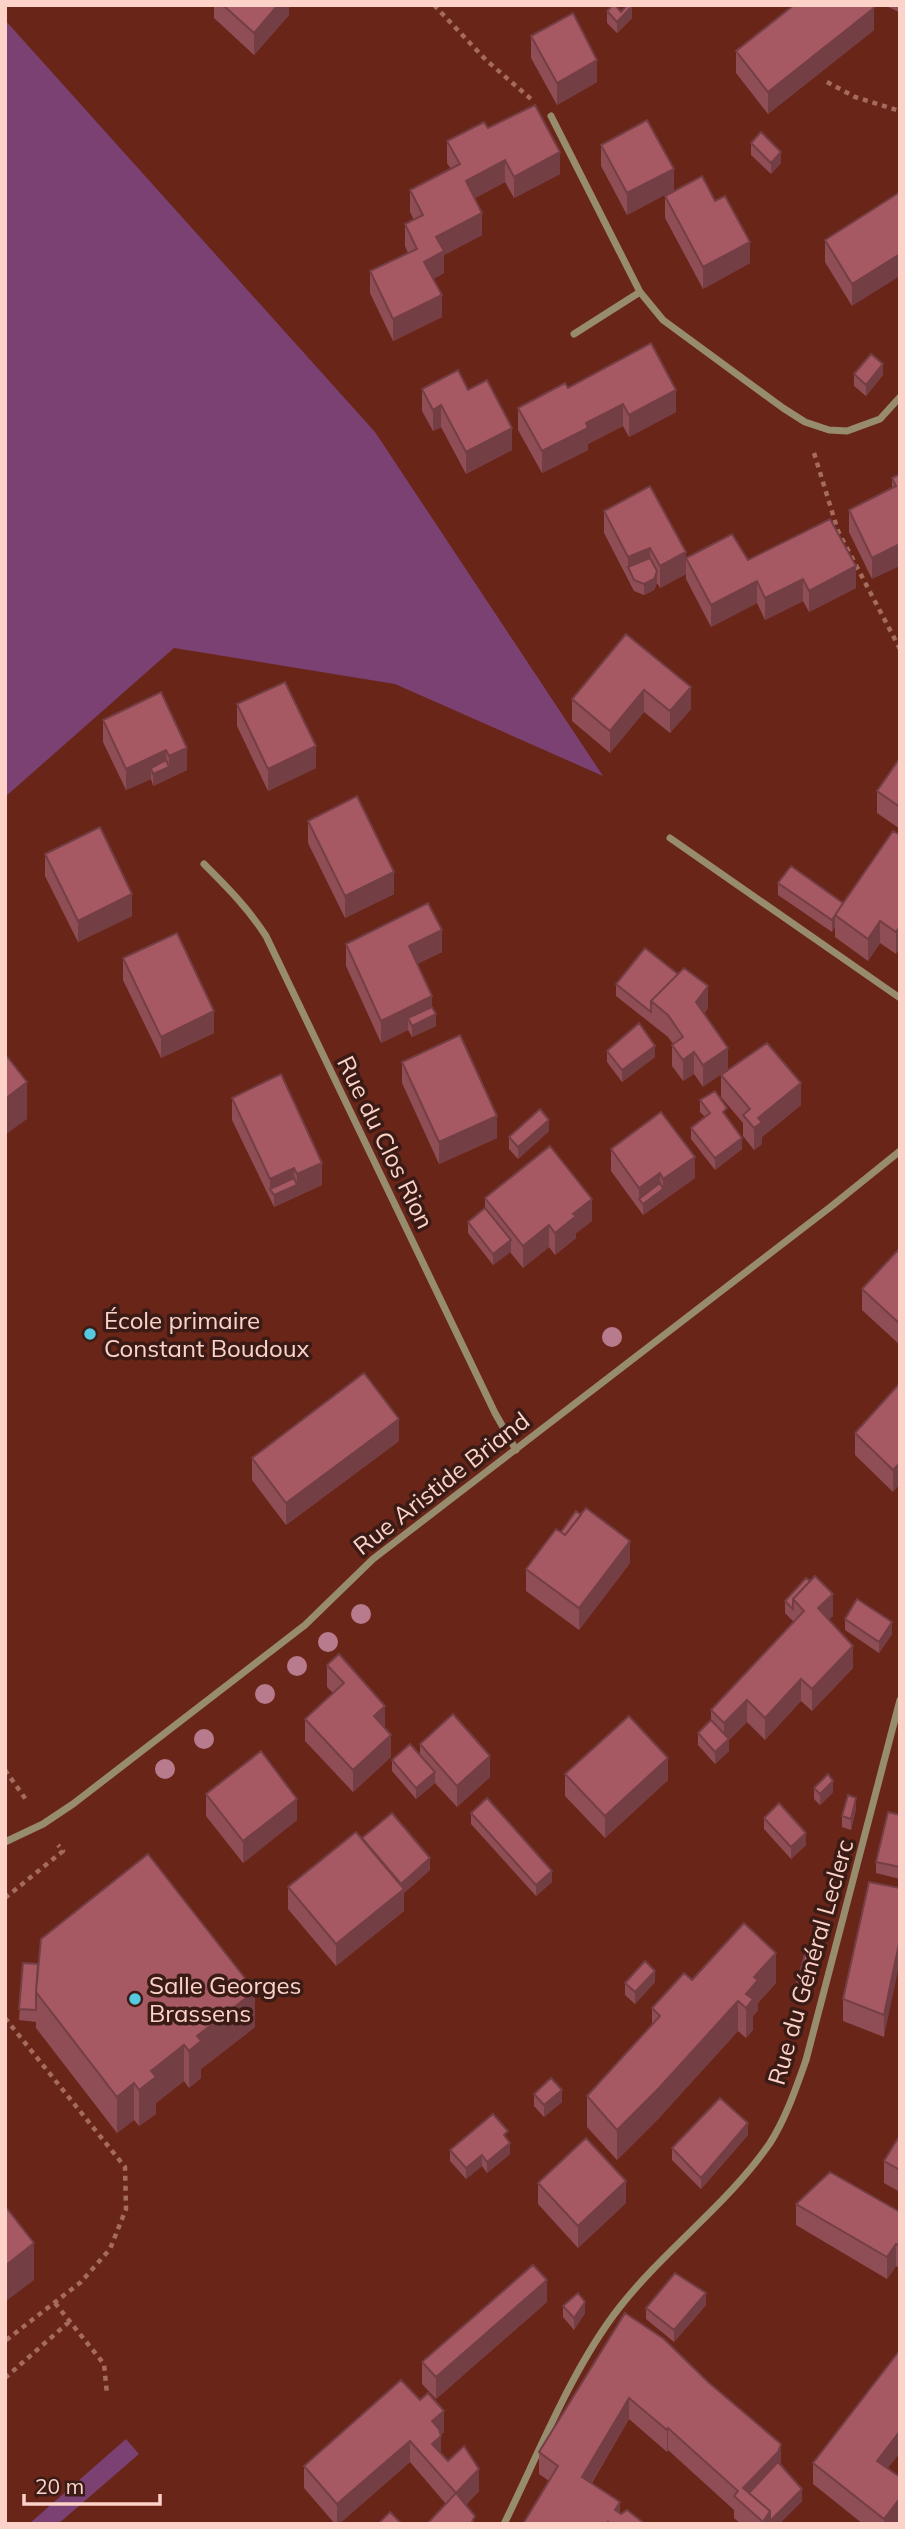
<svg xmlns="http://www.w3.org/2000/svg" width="905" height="2529" font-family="Mulish,sans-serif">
	<rect width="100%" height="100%" fill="#692518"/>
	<path fill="#7b4173" d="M5 20 375 432 603 776 395 684 174 648 5 797Z
		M126 2439 139 2454 58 2524H29Z"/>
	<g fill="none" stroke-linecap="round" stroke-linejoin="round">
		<path stroke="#a56b5f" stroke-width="4.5" stroke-dasharray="5 5" stroke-linecap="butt" d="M434 5 486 60 531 99
			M827 82 855 97 900 111
			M814 453 838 531 900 649
			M5 1770 27 1801
			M5 1898 63 1851 58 1845
			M5 2018 125 2167 126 2209 110 2249 81 2282 5 2341
			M55 2303 104 2364 107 2394
			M5 2378 70 2321"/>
		<path stroke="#978d6e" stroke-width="7" d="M551 116 640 292 663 320 783 408 805 422 829 430 847 431 880 419 900 397
			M574 334 640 292
			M670 838 900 998
			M204 864C227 887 248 908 266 936L495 1413 516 1450
			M5 1842 43 1824 73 1804 305 1625 373 1559 833 1205 900 1151
			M504 2524C538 2455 572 2368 619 2308 665 2249 728 2204 770 2143 786 2118 796 2088 806 2060L900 1700"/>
	</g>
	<g fill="#b77b8d">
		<circle cx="612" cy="1337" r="10"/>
		<circle cx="361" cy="1614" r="10"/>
		<circle cx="328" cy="1642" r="10"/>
		<circle cx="297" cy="1666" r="10"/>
		<circle cx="265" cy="1694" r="10"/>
		<circle cx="204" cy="1739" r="10"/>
		<circle cx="165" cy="1769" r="10"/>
	</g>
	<path fill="#8f4d55" d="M214 5H289V15L254 55 214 18Z
		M884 5H900L899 12Z
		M607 11 621 12 632 18 617 33 607 23Z
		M874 30 768 114 736 73V51Z
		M531 36 597 82 557 105 531 58Z
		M488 128 560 174 514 198 505 182 475 198 482 235 444 255V273L433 279 442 317 393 341 370 293V271L408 253 405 246V224L414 220 410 212V190L451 169 447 163V141Z
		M751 143 781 163 771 174 751 155Z
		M601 145 674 190 627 215 601 166Z
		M900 192 852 306 825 262V240Z
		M665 196 750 263 703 289 665 218Z
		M854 374 883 375 866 396 854 386Z
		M568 388 676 412 629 437 623 426 588 444V450L542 473 518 430V408Z
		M422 389 468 390 512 450 466 474 441 427 433 431 422 411Z
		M900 474 872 579 849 532V510L892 488V478Z
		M604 511 686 574 660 588 657 583 654 590 644 595 634 591 604 533Z
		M686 558 748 560 856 588 809 612 803 601 765 620 757 603 711 627 686 579Z
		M626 634 691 709 670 733 644 712 610 753 572 721V699Z
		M161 692 187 770 153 786 151 779 126 790 103 742V720Z
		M237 704 316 768 268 791 237 726Z
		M900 758V829L877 813V791Z
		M308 821 394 894 345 918 308 843Z
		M900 835 896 954 880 943 868 961 835 937V927L832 932 778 895V883L843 903Z
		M45 854 132 916 78 942 45 876Z
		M346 944 442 952 417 964 432 1007 436 1026 412 1037 408 1030 381 1043 346 966Z
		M123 958 214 1033 161 1058 123 980Z
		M616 984 708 1008 704 1014 703 1087 694 1074 683 1081 672 1066V1045L673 1044 668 1037 616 996Z
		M607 1051 655 1057 622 1082 607 1062Z
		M402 1062 497 1138 439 1164 402 1083Z
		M721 1075 801 1105 762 1137V1144L754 1150 743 1136V1123L721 1097Z
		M232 1098 322 1185 274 1207 232 1120Z
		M700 1100 742 1149 715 1170 691 1139V1128L705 1117 700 1112Z
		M549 1131 518 1159 509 1149V1137Z
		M611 1149 695 1178 643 1215 611 1171Z
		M485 1198 592 1221 576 1233V1238L555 1255 549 1247 523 1268 510 1252 493 1265 468 1233V1222L485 1208Z
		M900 1248V1345L862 1310V1289Z
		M900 1383 893 1492 855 1455V1433Z
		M399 1441 286 1525 252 1480V1458Z
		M581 1515 630 1563 579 1630 526 1591V1569L561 1532Z
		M806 1578 833 1616 828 1619 853 1668 812 1711 801 1701 765 1740 747 1722 729 1740V1751L715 1764 698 1745V1733L711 1720V1710L794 1622 785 1613V1601Z
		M845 1619 892 1634 879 1653 845 1630Z
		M327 1665 385 1728 391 1757 353 1792 305 1741V1719L333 1693 327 1687Z
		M420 1744 490 1777 457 1807 435 1783 416 1799 392 1771V1760L420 1755Z
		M565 1774 668 1780 605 1838 565 1796Z
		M814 1788 833 1792 820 1805 814 1799Z
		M206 1794 297 1820 243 1863 206 1816Z
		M856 1809 851 1830 842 1827V1816Z
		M471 1813 552 1882 536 1896 471 1824Z
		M900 1815V1879L876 1873V1862Z
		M764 1818 806 1845 791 1859 764 1829Z
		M362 1838 430 1870 404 1893V1911L336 1966 288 1909V1887Z
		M900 1888 884 2037 843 2021V1999Z
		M23 1963 255 2027 201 2069V2078L189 2088 184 2081 156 2103V2114L139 2126 134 2120 117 2133 36 2028V2022L19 2020Z
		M815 1968 808 1997 797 1994V1983Z
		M692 1980 776 1983 758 2003V2010L753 2016V2030L746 2038 738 2031 659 2118 617 2160 587 2127V2096L652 2025V2008Z
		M655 1982 635 2004 625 1995V1983Z
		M534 2094 562 2102 544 2117 534 2106Z
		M748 2135 701 2189 672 2160V2148Z
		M900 2135V2192L884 2183V2161Z
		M508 2141 510 2154 487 2173 482 2166 466 2179 450 2161V2150Z
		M538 2183 626 2203 578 2248 538 2204Z
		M796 2204 900 2212V2268L896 2266 887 2279 796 2225Z
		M547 2302 436 2399 422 2384V2362Z
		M706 2305 674 2342 646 2319V2308Z
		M563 2306 585 2313 574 2330 563 2317Z
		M625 2313 781 2465 802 2501 779 2524H741L734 2518V2510L668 2450 667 2452 629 2419 592 2483 620 2513 645 2524H523L549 2481 539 2474V2452Z
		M444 2432 441 2435V2453L479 2491 466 2505 475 2524 446 2504 410 2462 339 2524H335L304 2488V2466Z
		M813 2463 888 2469 900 2477V2520L897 2524H863L813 2484Z"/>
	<path fill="#743e45" d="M278 5H289V15L254 55V33Z
		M632 6V18L617 33V22Z
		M874 8V30L768 114V92Z
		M597 60V82L557 105V83Z
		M560 152V174L514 198V177Z
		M781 152V163L771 174V163Z
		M505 160V182L466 203V181Z
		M674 169V190L627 215V193Z
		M482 213V235L444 255V273L424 284V262L436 237Z
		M750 242V263L703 289V267Z
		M900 254V276L852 306V284Z
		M442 295V317L393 341V319Z
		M883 364V375L866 396V385Z
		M676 390V412L629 437V415Z
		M623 404V426L588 444V450L542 473V451L586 423Z
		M441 405V427L433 431V410Z
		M512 428V450L466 474V452Z
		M900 544V566L872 579V558Z
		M650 548V569L628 567V579V557Z
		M686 552V574L660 588V566Z
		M856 566V588L809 612V591Z
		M657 571V583L654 590 644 595V584Z
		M803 579V601L765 620V598Z
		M757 581V603L711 627V605Z
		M691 687V709L670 733V711Z
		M644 690V712L610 753V731Z
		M316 746V768L268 791V769Z
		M187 748V770L153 786V774L151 768V779L126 790V769L166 750V768L169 767V756Z
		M394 872V894L345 918V896Z
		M132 894V916L78 942V921Z
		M835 916V927L832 932V920Z
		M880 921V943L868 961V939Z
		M900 926V948L896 954V932Z
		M442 930V952L409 968V946Z
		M708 986V1008L696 1024V1002Z
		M432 996V1016L436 1014V1026L412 1037V1026L408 1018V1030L381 1043V1021Z
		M214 1011V1033L161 1058V1037Z
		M655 1046V1057L622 1082V1070Z
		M728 1048V1070L703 1087V1065Z
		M694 1052V1074L683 1081V1060Z
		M27 1082V1119L5 1135V1099Z
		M801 1083V1105L762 1137V1144L754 1150V1128L758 1118Z
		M497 1116V1138L439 1164V1142Z
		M549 1120V1131L518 1159V1147Z
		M742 1138V1149L715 1170V1158Z
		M695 1157V1178L643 1215V1204L639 1199V1188L660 1173V1192L663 1189V1179Z
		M322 1163V1185L274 1207V1195L270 1189V1179L294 1168V1186L297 1185V1174Z
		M592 1199V1221L576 1233V1238L555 1255V1233L573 1214Z
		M549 1225V1247L523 1268V1246Z
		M511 1240V1252L493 1265V1254Z
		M399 1419V1441L286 1525V1503Z
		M900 1463V1484L893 1492V1470Z
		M630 1541V1563L579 1630V1608Z
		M833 1594V1616L818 1629V1608Z
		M892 1622V1634L879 1653V1642Z
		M853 1646V1668L812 1711V1689Z
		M801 1679V1701L765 1740V1718Z
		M747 1700V1722L729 1740V1751L715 1764V1752L724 1744V1723Z
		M385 1706V1728L374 1716Z
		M391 1735V1757L353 1792V1770Z
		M490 1756V1777L457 1807V1786Z
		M668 1758V1780L605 1838V1816Z
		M435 1772V1783L416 1799V1788Z
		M833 1781V1792L820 1805V1794Z
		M856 1798V1809L851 1830V1819Z
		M297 1799V1820L243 1863V1841Z
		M806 1833V1845L791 1859V1847Z
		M430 1858V1870L404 1893V1911L336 1966V1944L397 1888Z
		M552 1871V1882L536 1896V1885Z
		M900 1939V1961L884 2037V2015Z
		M776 1953V1983L758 2003V2010L753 2016V2030L746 2038V1994L754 1977Z
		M815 1956V1968L808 1997V1986Z
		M655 1971V1982L635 2004V1992Z
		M255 1991V2027L201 2069V2078L189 2088V2051L197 2036Z
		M738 2001V2031L659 2118 617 2160V2130Z
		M184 2045V2081L156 2103V2114L139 2126V2090L151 2071Z
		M134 2083V2120L117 2133V2097Z
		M562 2090V2102L544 2117V2105Z
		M748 2123V2135L701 2189V2178Z
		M510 2143V2154L487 2173V2162Z
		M482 2155V2166L466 2179V2168Z
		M626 2181V2203L578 2248V2226Z
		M34 2243V2280L5 2302V2266Z
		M896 2244V2266L887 2279V2257Z
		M547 2280V2302L436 2399V2377Z
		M706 2293V2305L674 2342V2330Z
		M585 2302V2313L574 2330V2318Z
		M629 2398V2419L582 2499V2477Z
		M444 2411V2432L432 2443V2421Z
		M668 2428V2450L667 2452V2430Z
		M900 2431V2453L877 2482V2461Z
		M441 2436V2458L432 2444Z
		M410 2441V2462L339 2524H337V2504Z
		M781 2444V2466L743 2504V2488Z
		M479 2469V2491L456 2515V2493Z
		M802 2489V2501L779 2524H763V2522L770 2511Z
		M900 2498V2520L897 2524H884V2519Z
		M620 2502V2524L615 2510Z"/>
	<path fill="#a65963" stroke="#743e45" stroke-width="2" d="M223 5H278L254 33Z
		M613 5H615L621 12 627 5 632 6 617 22 607 11Z
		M794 5H872L874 8 768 92 736 51Z
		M573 13 597 60 557 83 531 36Z
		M535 105 560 152 514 177 505 160 466 181 482 213 436 237 444 251 424 262 442 295 393 319 370 271 417 249 405 224 423 215 410 190 460 164 447 141 484 122 488 128Z
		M647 120 674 169 627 193 601 145Z
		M761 132 781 152 771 163 751 143Z
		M702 176 715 201 725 196 750 242 703 267 665 196Z
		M900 192V254L852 284 825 240Z
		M651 343 676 390 629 415 623 404 586 423 588 428 542 451 518 408 565 383 568 388Z
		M871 354 883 364 866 385 854 374Z
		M458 370 468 390 487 380 512 428 466 452 441 405 433 410 422 389Z
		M900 474V544L872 558 849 510 896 486 892 478Z
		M650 486 686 552 660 566 650 548 628 557 604 511Z
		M830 519 856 566 809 591 803 579 765 598 757 581 711 605 686 558 732 534 748 560Z
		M650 558 657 571 654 579 644 584 634 580 628 567Z
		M626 634 691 687 670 711 644 690 610 731 572 699Z
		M285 682 316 746 268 769 237 704Z
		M161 692 187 748 169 756 166 750 126 769 103 720Z
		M900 758V807L877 791Z
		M166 760 169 767 153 774 151 768Z
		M357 796 394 872 345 896 308 821Z
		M100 827 132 894 78 921 45 854Z
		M893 831 900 835V926L896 932 880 921 868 939 835 915Z
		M791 866 843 903 832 920 778 883Z
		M428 903 442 930 409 946 432 996 381 1021 346 944Z
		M177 933 214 1011 161 1037 123 958Z
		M645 948 678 974 651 1001V1012L616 984Z
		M684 968 708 986 696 1002 728 1048 703 1065 694 1052 683 1060 672 1045 683 1037 668 1015 651 1001Z
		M432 1007 436 1014 412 1026 408 1018Z
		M639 1023 655 1046 622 1070 607 1051Z
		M460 1035 497 1116 439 1142 402 1062Z
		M767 1043 801 1083 758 1118 762 1122 754 1128 743 1115 750 1109 721 1075Z
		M5 1054 27 1082 5 1099Z
		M281 1074 322 1163 297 1174 294 1168 270 1179 232 1098Z
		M715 1091 727 1108 723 1112 742 1138 715 1158 691 1128 710 1113 700 1100Z
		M540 1109 549 1120 518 1147 509 1137Z
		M661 1112 695 1157 663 1179 660 1173 639 1188 611 1149Z
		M550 1146 592 1199 573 1214 576 1216 555 1233 549 1225 523 1246 485 1198Z
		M294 1178 297 1185 274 1195 270 1189Z
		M660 1183 663 1189 643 1204 639 1199Z
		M485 1208 511 1240 493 1254 468 1222Z
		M900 1248V1324L862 1289Z
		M364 1373 399 1419 286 1503 252 1458Z
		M900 1383V1463L893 1470 855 1433Z
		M586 1508 630 1541 579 1608 526 1569 556 1529 565 1535Z
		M576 1511 581 1515 565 1535 561 1532Z
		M815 1576 833 1594 818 1608 853 1646 812 1689 801 1679 765 1718 747 1700 724 1723 711 1710 804 1611 793 1599Z
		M806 1578 810 1581 793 1599V1609L785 1601Z
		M857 1599 892 1622 879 1642 845 1619Z
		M339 1654 385 1706 374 1716 391 1735 353 1770 305 1719 344 1683 327 1665Z
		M453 1714 490 1756 457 1786 420 1744Z
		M629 1716 668 1758 605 1816 565 1774Z
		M711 1720 729 1739 715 1752 698 1733Z
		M410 1744 435 1772 416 1788 392 1760Z
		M261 1751 297 1799 243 1841 206 1794Z
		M828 1774 833 1781 820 1794 814 1788Z
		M848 1795 856 1798 851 1819 842 1816Z
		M487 1798 552 1871 536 1885 471 1813Z
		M779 1803 806 1833 791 1847 764 1818Z
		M888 1812 900 1815V1867L876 1862Z
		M392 1813 430 1858 401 1884 362 1838Z
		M356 1832 404 1889 336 1944 288 1887Z
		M148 1854 255 1991 197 2036 201 2041 189 2051 184 2045 151 2071 156 2077 139 2090 134 2083 117 2097 36 1992 41 1939Z
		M869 1882 900 1888V1939L884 2015 843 1999Z
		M744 1923 776 1953 754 1977 758 1980 746 1994 753 1999 746 2008 738 2001 659 2088 617 2130 587 2096 660 2016 652 2008 684 1973 692 1980Z
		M805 1954 815 1956 808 1986 797 1983Z
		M645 1961 655 1971 635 1992 625 1983Z
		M23 1963 38 1964 36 1992V2010L19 2009Z
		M551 2078 562 2090 544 2105 534 2094Z
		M720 2098 748 2123 701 2178 672 2148Z
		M493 2114 508 2131 504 2135 510 2143 487 2162 482 2155 466 2168 450 2150Z
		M900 2135V2170L884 2161Z
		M586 2138 626 2181 578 2226 538 2183Z
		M830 2172 900 2212V2246L896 2244 887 2257 796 2204Z
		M5 2206 34 2243 5 2266Z
		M533 2265 547 2280 436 2377 422 2362Z
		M675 2273 706 2293 674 2330 646 2308Z
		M578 2293 585 2302 574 2318 563 2306Z
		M625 2313 664 2339 708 2382 781 2444 778 2452 743 2488 770 2511 763 2522 734 2496 738 2491 668 2428 667 2430 629 2398 582 2477 620 2502 615 2510 621 2514 627 2510 645 2524H610L608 2522 607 2524H523L558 2466 539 2452Z
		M900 2350V2431L877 2461 900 2477V2498L884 2519 813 2463Z
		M401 2380 420 2400 428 2393 444 2411 432 2421 439 2429 441 2436 432 2444 448 2461 464 2446 479 2469 456 2493 410 2441 337 2504 304 2466Z
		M778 2462 802 2489 770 2521V2511L749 2493Z
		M456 2493 475 2516 471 2524H427Z
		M390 2512 402 2524H378Z"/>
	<g fill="#56c9e0" stroke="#3a1b15" stroke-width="2.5">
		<circle cx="90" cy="1334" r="7"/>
		<circle cx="135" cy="1999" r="7"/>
	</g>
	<g text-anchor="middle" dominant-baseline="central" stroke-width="7" stroke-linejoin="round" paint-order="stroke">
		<g font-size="24" fill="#fdd3c9" stroke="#3a1b15">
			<text transform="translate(386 1142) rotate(64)">Rue du Clos Rion</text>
			<text transform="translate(441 1483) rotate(-38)">Rue Aristide Briand</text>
			<text transform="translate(810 1962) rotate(-74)">Rue du Général Leclerc</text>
		</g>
		<g font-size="24" fill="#fdd3c9" stroke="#3a1b15" text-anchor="start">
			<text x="104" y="1320">École primaire<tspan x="104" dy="28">Constant Boudoux</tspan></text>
			<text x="149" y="1985">Salle Georges<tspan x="149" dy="28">Brassens</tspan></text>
		</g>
	</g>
	<rect width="905" height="2529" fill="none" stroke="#fdd3c9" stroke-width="14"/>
	<path d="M24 2494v10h136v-10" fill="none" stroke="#fdd3c9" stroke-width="3.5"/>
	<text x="35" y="2494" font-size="21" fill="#fdd3c9" stroke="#3a1b15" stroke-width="5" paint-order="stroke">20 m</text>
</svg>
